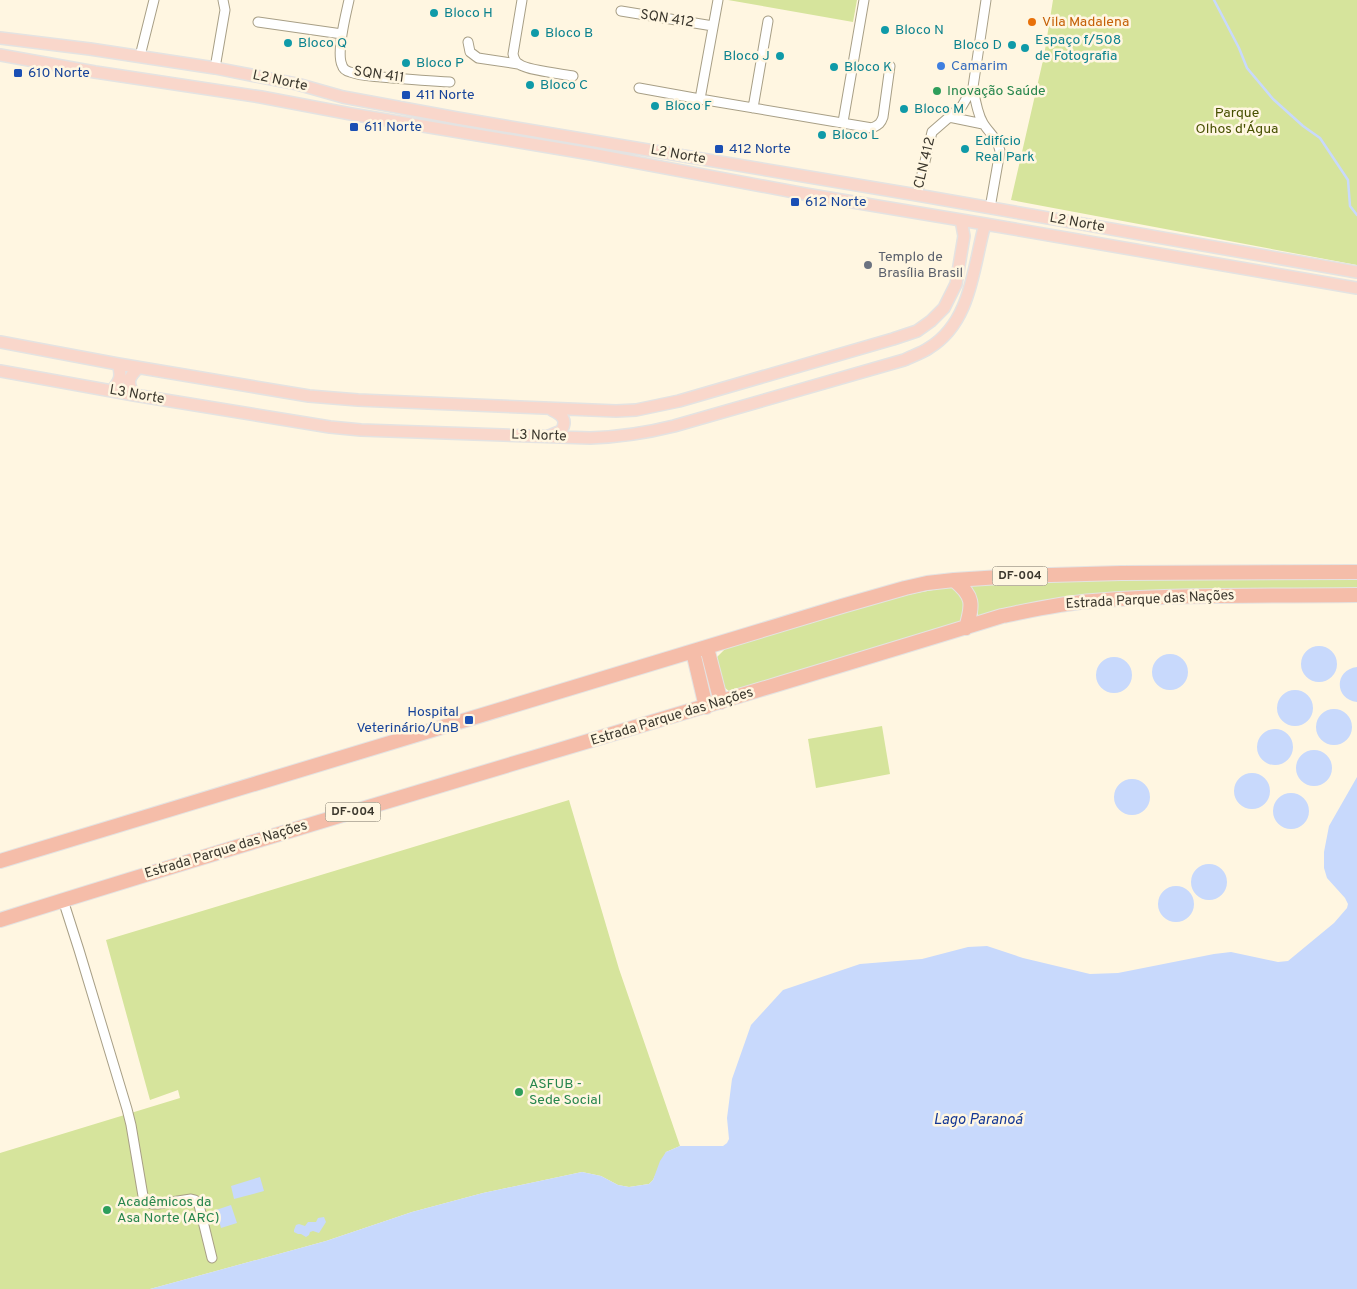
<svg xmlns="http://www.w3.org/2000/svg" width="1357" height="1289" font-family="Overpass,sans-serif">
	<rect width="100%" height="100%" fill="#fff6e1"/>
	<path fill="#d6e49c" d="M728 0H857L853 22Z
		M1053 0H1357V265L1011 200 1044 56Z
		M1357 577V588L1165 590 1108 593 1053 601 979 618 970 585 1003 582 1073 581Z
		M950 587 955 589 966 602 963 619 959 623 730 692 724 687 716 658 725 649 861 607 916 593Z
		M882 726 890 774 816 788 808 739Z
		M569 800 619 969 680 1146 666 1152 653 1180 649 1184 629 1187 618 1185 601 1176 582 1172 483 1193 412 1212 326 1241 150 1289H0V1153L180 1098 178 1090 150 1100 106 940Z"/>
	<path fill="#c8d9fc" d="M1301 664a18 18 0 1 1 36 0a18 18 0 1 1-36 0Z
		M1152 672a18 18 0 1 1 36 0a18 18 0 1 1-36 0Z
		M1096 675a18 18 0 1 1 36 0a18 18 0 1 1-36 0Z
		M1357 667V702C1334 699 1334 670 1357 667Z
		M1277 708a18 18 0 1 1 36 0a18 18 0 1 1-36 0Z
		M1316 727a18 18 0 1 1 36 0a18 18 0 1 1-36 0Z
		M1257 747a18 18 0 1 1 36 0a18 18 0 1 1-36 0Z
		M1296 768a18 18 0 1 1 36 0a18 18 0 1 1-36 0Z
		M1234 791a18 18 0 1 1 36 0a18 18 0 1 1-36 0Z
		M1357 777V1289H150L326 1241 412 1212 483 1193 582 1172 601 1176 618 1185 629 1187 649 1184 653 1180 660 1161 666 1152 680 1146H723L727 1143 729 1139 727 1118 732 1079 751 1025 783 990 860 964 922 959 968 947 987 946 1023 958 1090 974 1118 973 1214 954 1231 952 1278 962 1288 961 1334 923 1347 908 1348 904 1345 898 1327 878 1324 868V852L1329 826Z
		M1114 797a18 18 0 1 1 36 0a18 18 0 1 1-36 0Z
		M1273 811a18 18 0 1 1 36 0a18 18 0 1 1-36 0Z
		M1191 882a18 18 0 1 1 36 0a18 18 0 1 1-36 0Z
		M1158 904a18 18 0 1 1 36 0a18 18 0 1 1-36 0Z
		M260 1177 264 1191 234 1199 231 1186Z
		M231 1205 237 1223 221 1228 216 1210Z
		M324 1217 326 1222 319 1233 313 1231 310 1232 309 1235 306 1237 301 1234H298L294 1232V1230L296 1225 299 1224 305 1226 308 1222H316L318 1218Z"/>
	<g fill="none" stroke-linecap="round" stroke-linejoin="round">
		<path stroke="#c8d9fc" stroke-width="2.5" d="M1214 0 1239 48 1247 68 1273 99 1303 126 1320 138 1348 180 1350 206 1357 215"/>
		<defs>
			<path id="minor" d="M349 0C346 14 336 52 342 65 343 69 346 71 350 72 360 76 371 76 381 77 404 79 427 81 450 82
				M522 0 513 54C514 58 515 62 519 64 526 70 562 74 573 76
				M718 0 700 99 872 128C879 125 881 123 883 117L890 66
				M621 11 713 26
				M258 22 342 34
				M468 42 470 52 478 58 518 64
				M140 56 154 0
				M215 68 225 10 223 0
				M973 87C975 99 977 113 983 123 989 133 998 139 1000 151L990 208
				M639 88 700 99
				M753 108 768 21
				M949 117 983 124
				M843 122 864 0
				M917 195 932 132 962 106 973 87 986 0
				M63 900 79 950 127 1109 131 1125 143 1196 145 1201 152 1204H158L191 1199 195 1200 199 1205 212 1258"/>
			<path id="major" d="M0 38 90 49 215 68 297 84 343 97 457 118 917 195 1357 272
				M0 55 95 72 261 97 351 114 591 154 805 194 985 224 1357 288
				M0 342 118 364 309 396 358 400 616 411 636 410 679 401 893 339 917 331 931 321 944 308 956 284 964 236 961 220
				M0 371 134 395 330 427 361 430 590 438C619 437 646 433 674 426L904 360C912 356 922 353 929 348 972 322 973 266 985 224
				M112 390C120 381 122 376 118 364
				M134 395C127 382 128 378 138 368
				M549 436 561 431C568 420 562 415 552 410"/>
			<path id="highway" d="M954 580C974 596 973 604 966 628
				M707 648 721 702
				M693 652 706 707
				M0 861 842 606 905 588 927 583 954 580 1016 576 1121 573 1357 572
				M0 920C333 815 669 719 1002 616 1032 610 1062 603 1093 601 1180 594 1269 596 1357 595"/>
		</defs>
		<use href="#minor" stroke="#a89f86" stroke-width="11"/>
		<use href="#major" stroke="#e4e3e2" stroke-width="14"/>
		<use href="#highway" stroke="#e4e3e2" stroke-width="16"/>
		<use href="#minor" stroke="#fff" stroke-width="9"/>
		<use href="#major" stroke="#f9d7cb" stroke-width="11"/>
		<use href="#highway" stroke="#f5bda9" stroke-width="14"/>
	</g>
	<g fill="#0f9aa8" stroke="#fff6e1" stroke-width="2">
		<circle cx="434" cy="13" r="5"/>
		<circle cx="885" cy="30" r="5"/>
		<circle cx="535" cy="33" r="5"/>
		<circle cx="288" cy="43" r="5"/>
		<circle cx="1012" cy="45" r="5"/>
		<circle cx="1025" cy="48" r="5"/>
		<circle cx="780" cy="56" r="5"/>
		<circle cx="406" cy="63" r="5"/>
		<circle cx="834" cy="67" r="5"/>
		<circle cx="530" cy="85" r="5"/>
		<circle cx="655" cy="106" r="5"/>
		<circle cx="904" cy="109" r="5"/>
		<circle cx="822" cy="135" r="5"/>
		<circle cx="965" cy="149" r="5"/>
	</g>
	<circle fill="#e8710a" stroke="#fff6e1" stroke-width="2" cx="1032" cy="22" r="5"/>
	<circle fill="#3f7fe0" stroke="#fff6e1" stroke-width="2" cx="941" cy="66" r="5"/>
	<g fill="#1a4fb4" stroke="#fff6e1" stroke-width="2">
		<rect x="13" y="68" width="10" height="10" rx="2.5"/>
		<rect x="401" y="90" width="10" height="10" rx="2.5"/>
		<rect x="349" y="122" width="10" height="10" rx="2.5"/>
		<rect x="714" y="144" width="10" height="10" rx="2.5"/>
		<rect x="790" y="197" width="10" height="10" rx="2.5"/>
		<rect x="464" y="715" width="10" height="10" rx="2.5"/>
	</g>
	<g fill="#2e9e5b" stroke="#fff6e1" stroke-width="2">
		<circle cx="937" cy="91" r="5"/>
		<circle cx="519" cy="1092" r="5"/>
		<circle cx="107" cy="1210" r="5"/>
	</g>
	<circle fill="#6b7280" stroke="#fff6e1" stroke-width="2" cx="868" cy="265" r="5"/>
	<g text-anchor="middle" dominant-baseline="central" stroke-width="5" stroke-linejoin="round" paint-order="stroke">
		<g fill="#fff6e1" stroke="#767164" stroke-width="1">
			<rect x="992.5" y="566.5" width="55" height="19" rx="4"/>
			<rect x="325.5" y="802.5" width="55" height="19" rx="4"/>
		</g>
		<g font-size="12" font-weight="bold" fill="#3c382e">
			<text x="1020" y="576">DF-004</text>
			<text x="353" y="812">DF-004</text>
		</g>
		<g font-size="14" fill="#0d838f" stroke="#fff6e1" text-anchor="start">
			<text x="444" y="13">Bloco H</text>
			<text x="895" y="30">Bloco N</text>
			<text x="545" y="33">Bloco B</text>
			<text x="1035" y="40">Espaço f/508<tspan x="1035" dy="16">de Fotografia</tspan></text>
			<text x="298" y="43">Bloco Q</text>
			<text x="1002" y="45" text-anchor="end">Bloco D</text>
			<text x="770" y="56" text-anchor="end">Bloco J</text>
			<text x="416" y="63">Bloco P</text>
			<text x="844" y="67">Bloco K</text>
			<text x="540" y="85">Bloco C</text>
			<text x="665" y="106">Bloco F</text>
			<text x="914" y="109">Bloco M</text>
			<text x="832" y="135">Bloco L</text>
			<text x="975" y="141">Edifício<tspan x="975" dy="16">Real Park</tspan></text>
		</g>
		<g font-size="14" fill="#3c382e" stroke="#fff6e1">
			<text transform="translate(667 19) rotate(9)">SQN 412</text>
			<text transform="translate(379 75) rotate(8)">SQN 411</text>
			<text transform="translate(280 81) rotate(12)">L2 Norte</text>
			<text transform="translate(678 155) rotate(10)">L2 Norte</text>
			<text transform="translate(925 163) rotate(-77)">CLN 412</text>
			<text transform="translate(1077 223) rotate(10)">L2 Norte</text>
			<text transform="translate(137 395) rotate(10)">L3 Norte</text>
			<text transform="translate(539 436) rotate(2)">L3 Norte</text>
			<text transform="translate(1150 600) rotate(-3)">Estrada Parque das Nações</text>
			<text transform="translate(672 717) rotate(-17)">Estrada Parque das Nações</text>
			<text transform="translate(226 850) rotate(-17)">Estrada Parque das Nações</text>
		</g>
		<g font-size="14" fill="#c56008" stroke="#fff6e1" text-anchor="start">
			<text x="1042" y="22">Vila Madalena</text>
		</g>
		<g font-size="14" fill="#366cbe" stroke="#fff6e1" text-anchor="start">
			<text x="951" y="66">Camarim</text>
		</g>
		<g font-size="14" fill="#164399" stroke="#fff6e1" text-anchor="start">
			<text x="28" y="73">610 Norte</text>
			<text x="416" y="95">411 Norte</text>
			<text x="364" y="127">611 Norte</text>
			<text x="729" y="149">412 Norte</text>
			<text x="805" y="202">612 Norte</text>
			<text x="459" y="712" text-anchor="end">Hospital<tspan x="459" dy="16">Veterinário/UnB</tspan></text>
		</g>
		<g font-size="14" fill="#27864d" stroke="#fff6e1" text-anchor="start">
			<text x="947" y="91">Inovação Saúde</text>
			<text x="529" y="1084">ASFUB -<tspan x="529" dy="16">Sede Social</tspan></text>
			<text x="117" y="1202">Acadêmicos da<tspan x="117" dy="16">Asa Norte (ARC)</tspan></text>
		</g>
		<g font-size="14" fill="#475000" stroke="#fff6e1">
			<text x="1237" y="113">Parque<tspan x="1237" dy="16">Olhos d'Água</tspan></text>
		</g>
		<g font-size="14" fill="#5b616d" stroke="#fff6e1" text-anchor="start">
			<text x="878" y="257">Templo de<tspan x="878" dy="16">Brasília Brasil</tspan></text>
		</g>
		<g font-size="15" font-style="italic" fill="#133795" stroke="#fff6e1">
			<text x="978" y="1120">Lago Paranoá</text>
		</g>
	</g>
</svg>
